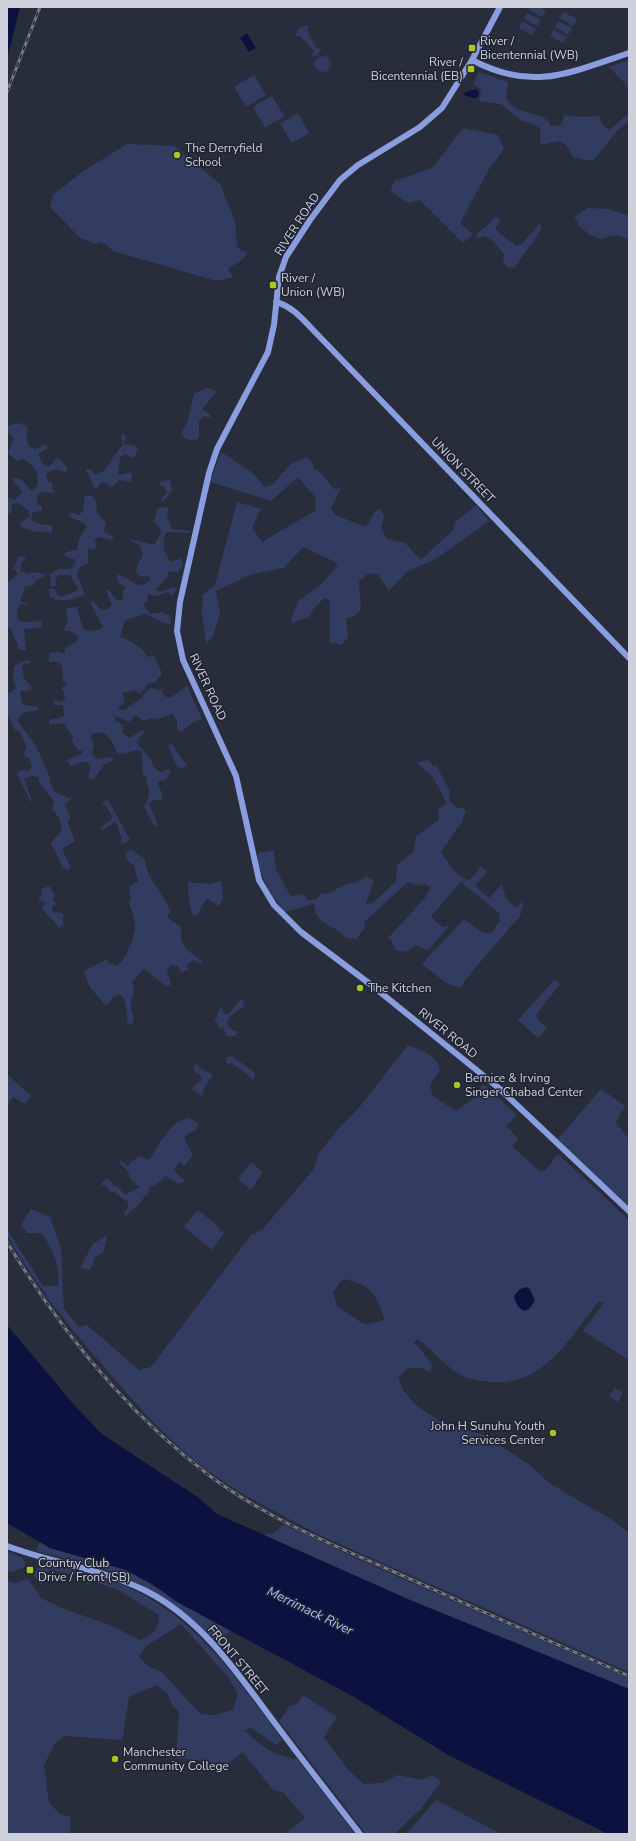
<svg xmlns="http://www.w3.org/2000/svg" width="636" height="1841" font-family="'Nunito Sans',sans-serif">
	<rect width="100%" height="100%" fill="#282d3c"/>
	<path fill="#323c61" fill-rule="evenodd" d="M530 7H539L546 11 542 17 529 10Z
		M563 12 577 19 573 26 560 18Z
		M527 13 541 20 537 26 524 19Z
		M522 21 536 29 532 35 519 28Z
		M558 21 572 28 568 35 555 27Z
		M306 26 311 27H308L307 30 316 48 322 49 315 57 311 54 314 53V51L300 36H296L295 34 299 28Z
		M553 30 567 37 563 43 550 36Z
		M315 64a8 8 0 1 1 16 0a8 8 0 1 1-16 0Z
		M629 60V94L626 84 609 67Z
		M479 72 508 82 506 99C516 112 529 112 542 117 546 118 549 123 551 126L562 125 564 115 582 117 599 116 603 125 609 130 629 113V121L617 131 593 161 573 157 567 146 560 141 540 145 541 129 530 123 523 122 501 104 479 101 481 89 473 84Z
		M254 75 266 95 246 107 234 87Z
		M272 96 284 116 265 128 253 107Z
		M298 113 309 133 292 143 280 124Z
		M463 128 498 135 504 149 489 169 460 223 473 234 463 243 420 200 407 203 390 190 395 181 432 168Z
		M127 144 175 146 220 184 235 221 237 246 240 250 247 252 244 258 228 269 233 277 220 280H213L113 251 106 244 99 242 95 244 79 237 50 207 53 195 82 172Z
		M587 208 609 209 629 216V240C619 234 612 235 601 239L590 235 578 225 579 222 574 218Z
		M496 216 500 221 495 229 516 246 522 244 539 224 542 227C535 242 523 254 514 268L508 267 503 262 504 254 493 241 485 236 477 238V233L487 226Z
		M206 388 217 391 202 409 210 415V418L205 416 199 421V437L194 441 184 438 181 433 187 423 194 394Z
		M18 423 26 426 28 431 26 436 29 446 35 449 45 444 48 448 38 454C42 461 40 463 49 467L58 457 68 469 65 472 55 469 48 472 46 477 48 481 52 483 53 491 58 493 46 492 39 493 36 502 42 507V511L33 512 31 520 42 525H53L51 533C40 531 24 532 20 524L30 516 29 511 18 503 12 504 11 513H7V496L14 500 23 492 12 480 14 478C28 479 23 485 32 491L38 485C38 471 35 466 23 459L17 461 8 453 14 438 7 432V426Z
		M124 434 126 437 124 444 134 445 138 449 134 458 125 454 120 457 118 474C124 475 127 472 132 473L131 482 119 480 110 489 108 484 101 482 97 489C91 485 91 476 85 470L90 469 95 474 104 471 123 444 121 435Z
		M221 452 254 474 264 487 272 485 291 464 307 457 313 463 314 469 320 472 334 489 341 488 331 508 335 515 366 527 376 510 380 509 384 516 381 529 387 539 405 543 421 560 453 530 454 523 476 505 489 521 437 558 407 572 389 591 379 575 369 573 359 581 361 609 353 617 346 618 348 637 341 645 330 642V600L324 598C318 605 312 608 309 617L292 623 291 619 299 600 321 585 338 565 333 561 303 547 284 568 252 574 216 591 220 613 213 636 206 644 202 613 203 595 215 585 237 502 261 509 252 528 262 542 316 510 315 497 298 477 271 501 210 482Z
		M170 480 172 490 163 502 162 499 167 492 164 486H160L161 481Z
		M85 495 92 496 96 501 97 513 106 523 104 532 114 537 111 540 99 537 94 540 97 547 93 550 88 549V563L80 567 77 575 85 594C75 599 60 604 50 597L49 589H55L57 594 61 597 79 590 70 575H59L55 579 56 585 53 587 51 586 50 574 59 569H71L76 560 64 556 66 552 77 550 79 539 87 526 80 521 69 517 70 512 79 515 83 511Z
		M167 507 169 511 167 514 172 529 190 531 189 533 166 532C162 543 162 554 172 562L181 558 183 565 178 572 169 571 167 578 155 590C161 594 167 589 173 587L177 588 172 596 168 592 155 596 148 594 147 601 143 605 150 614 162 612 170 616 171 624 163 623 146 614 125 620 120 637C131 641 141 646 148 657L154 656 161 671V676L157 678V682L148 684 140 694 135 690 122 693 125 702 118 708 123 711 140 699 150 688 161 690 164 696 170 698 187 686 202 719 194 722 181 732 177 728V721L172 713C159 722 155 716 143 721L136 715 129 722 114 715 116 721 123 725 122 733 130 738 142 730 144 732 136 742 151 760 154 767 160 772 169 769 171 773 164 781 160 780 157 783 162 793V800H152L149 804 158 824 154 826 144 807C150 797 151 792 146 782L147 777 143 775C141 767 144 760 141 751 132 749 124 756 117 753 112 740 106 728 92 734L90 737 94 744 92 754 96 759 112 757 113 760 105 764 93 780 88 777 91 767 87 762H81L71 767 67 760 82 754V751L78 750 72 741 73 737 64 723 50 725 49 720 61 718 64 716 63 705H54L53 700 60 702 65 699 64 692 61 688 65 687 67 683 63 682 62 666 58 662H49V653L59 652 65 654V648L77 641 78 636 70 631H65L64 628 68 623 66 608 77 607 83 629C90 631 97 632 103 627L90 603 93 601 101 610 108 609 112 605 106 590 108 589 117 601 123 599V591L126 587 118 583 117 577 119 574 137 585 144 584 150 580 148 576 140 577 136 571 139 562 143 556 141 546 130 540V539L154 545 161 533 159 527 154 522 157 508Z
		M19 556 26 557 21 564 20 571 28 574 31 572 45 574 43 578 36 580 34 585 25 586 20 601 29 604 20 605 17 610 18 620 23 622 42 621V627L24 629 26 650H21L17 647 18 644C14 639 13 633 10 627L7 628V583L18 574 16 570 13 569Z
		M26 660 30 661 29 664 25 663 22 666 24 679 32 686 30 690 20 691 22 703 25 705 38 707V711C29 711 21 711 18 721L37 748 50 778V783L55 792 71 799 65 805 71 818 67 821 75 841 62 849 71 868 67 870 63 868 51 843 62 830 59 818 52 809 54 801 39 782 38 777 32 776 24 779 32 801 31 802 17 774 20 770 28 771 32 766 29 758 26 757 24 753 27 747 19 731 15 730 7 713V693L11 692 16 687 13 681 14 666Z
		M170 744H172L187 766 181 768 177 766 168 746Z
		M428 760 433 766 436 765 450 792 449 800 457 808H464L466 812 463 816V821C454 831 449 842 441 852 448 862 457 879 470 880L481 866 487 872 475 886 489 898 502 884C504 895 507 901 516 908L523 901V906L520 916 470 974 460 988 446 983 422 964 462 921 465 920 483 933H491L500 921 499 913 461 882 431 916 435 921 443 927 450 925 428 951 416 945 406 952 395 950 392 941 388 938 424 899 431 888 425 884 419 886 408 882 365 921 364 929 356 939 346 938C333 923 317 927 314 904L285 912C273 897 256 872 258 853L274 850 276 870 291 896 304 894 308 900H315L321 894 329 893 346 884 358 882 367 876 374 881 365 905 373 903 396 881 397 865 413 852 416 836 439 820 438 809 447 804 433 777 419 765 418 762Z
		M108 800 130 840 122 844 121 836 116 821 101 831 100 828 113 818 106 806 102 804 104 801Z
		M131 849 145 859C146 879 163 893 171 911L167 917 182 928C176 944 191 953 203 962L201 964 193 960 187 964 188 970 181 972 178 966 170 965 167 971 171 984 167 987 144 969 132 982C136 994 133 992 131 1003 130 1011 136 1017 132 1025L127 1022C127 1012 127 1000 120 994L113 997 106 1006 89 986 84 971 107 959 108 963 117 966C126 959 134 940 135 928 135 920 132 911 129 903L131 899 129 887 138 881 134 866 127 860 125 854Z
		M221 881 223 899 218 906 207 898 197 915 194 916 190 908 188 882 209 884Z
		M49 886 55 895 52 899 56 904 52 907V912L62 913 64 916 62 920 64 924 59 928C55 921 47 916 42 908L46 903 38 899 42 895 41 889Z
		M554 980 560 984 536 1015 537 1019 547 1028 538 1038 518 1020Z
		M242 998 244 1006C237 1013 229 1013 227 1024L231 1029 238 1032 235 1036H227L223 1028H220L214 1019 217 1017 219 1009 222 1008 224 1014H228Z
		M408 1045C421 1050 437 1055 440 1070L430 1085 433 1096 456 1111 473 1099 483 1084 517 1115 506 1126 519 1139 512 1146 539 1171H545L558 1154 629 1220V1360L583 1331 604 1303 599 1301C571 1336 545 1385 494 1382 483 1382 471 1380 461 1375 444 1366 433 1349 417 1339L413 1344 418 1346 432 1365 430 1372 422 1368H408L398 1378 403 1390 417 1406 442 1423 484 1435 530 1465 548 1482 579 1501 610 1518 629 1533V1672L324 1537C281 1515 232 1491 194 1460 159 1431 129 1396 100 1362 65 1322 33 1281 7 1235V1229L43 1286H58C60 1263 53 1251 42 1233H27L21 1225 31 1209 50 1217 61 1249 64 1309 79 1327 87 1325 139 1370 151 1367 251 1235 262 1230 313 1170 319 1153 338 1129 358 1109ZM346 1279C350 1281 352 1281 356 1282 373 1288 381 1303 384 1320L367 1324 362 1323 337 1306 333 1292 341 1281Z
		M232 1056 255 1073 254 1079H251C247 1072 238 1069 232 1063L227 1064 226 1058Z
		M196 1064 204 1071 211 1073 212 1076 204 1088 202 1096 191 1089 202 1079 201 1076 194 1071V1065Z
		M7 1074 31 1096 25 1104 13 1097 7 1107Z
		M601 1089 625 1106 616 1122 629 1140V1206L557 1140Z
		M189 1118 199 1124 195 1131 188 1133 184 1138 193 1155 184 1166 179 1162 174 1170 185 1181 179 1184 164 1175V1178L154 1186H150L148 1194C143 1196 143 1201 139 1204 134 1209 130 1211 126 1216L124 1214 128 1208V1202L114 1192H109V1189L101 1184 107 1178 112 1182 113 1186H117L125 1195 140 1187 131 1180 127 1170 120 1164 121 1160 129 1167V1164L139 1156 149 1160C159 1146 170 1120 189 1118Z
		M251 1162 263 1172 251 1190 238 1179Z
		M199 1211 219 1227 220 1231 224 1233 212 1250 184 1227 195 1213Z
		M108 1234 103 1252 95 1257 90 1270 80 1268 93 1244Z
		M615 1388 623 1393 618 1402 609 1396Z
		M283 1524 362 1561 629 1678V1689L410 1600 263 1535 274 1533Z
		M40 1542 50 1548 126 1570 231 1631 215 1641C159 1584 112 1570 36 1551Z
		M7 1551 23 1558 25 1563 24 1567 13 1572 7 1570Z
		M47 1562C73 1570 100 1575 125 1586 180 1609 220 1655 254 1702 264 1715 275 1727 282 1741L276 1745 250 1727 245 1731C264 1747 271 1755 297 1759L355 1834H285L305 1818 284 1793 272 1789 243 1752 219 1771 213 1762 176 1758 179 1712 173 1706 167 1693 156 1685 129 1697 122 1740 65 1736 55 1743 44 1765 49 1803 61 1815 70 1817V1834H7V1581L15 1583 28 1579 41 1598 64 1609 107 1624 140 1640C151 1638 160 1627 159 1615L118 1590 75 1575 51 1570 46 1573 44 1581 41 1585 33 1575 39 1567ZM181 1624 228 1677 238 1693 233 1710 215 1715 200 1714 162 1672 149 1667 139 1657 146 1646Z
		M303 1695 337 1717 324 1737 348 1770 364 1784 382 1783 397 1775 422 1780 432 1775 441 1782 420 1810 394 1834H366L279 1721 290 1706 297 1704Z
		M436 1800 501 1834H406Z"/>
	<path fill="#0c1240" d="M7 7H20L7 60Z
		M247 33 256 48 249 52 240 38Z
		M476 89 479 92 478 97 473 98 464 95 465 92Z
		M526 1287 530 1289 535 1301 529 1309 524 1311C518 1308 515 1302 514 1296L520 1289Z
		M7 1325 75 1406 102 1434 199 1498 217 1514 410 1600 629 1689V1834H608L450 1756 354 1697 177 1602 152 1584 126 1570 50 1548 7 1523Z"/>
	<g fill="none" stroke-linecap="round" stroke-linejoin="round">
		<path stroke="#8a9ddf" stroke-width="6" d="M500 7 472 60 442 108 420 127 358 165 340 180 310 220 286 257 279 277 274 325 268 352 228 428 217 449 209 473 180 602 177 631 183 660 236 776 259 880 274 905 301 932 370 984 500 1089 629 1211
			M472 60C533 92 569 73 629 53
			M276 302C294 307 305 322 317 334L629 658
			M7 1546C55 1564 101 1568 148 1592 204 1621 240 1677 277 1726 304 1762 332 1798 360 1834"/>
		<defs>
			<path id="rail" d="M7 92 40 7
				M7 1242C60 1330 128 1414 210 1476 265 1517 328 1543 390 1570 470 1606 549 1641 629 1676"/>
		</defs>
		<use href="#rail" stroke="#747885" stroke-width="3"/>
		<use href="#rail" stroke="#1f2332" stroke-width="1.5" stroke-dasharray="4.5" stroke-linecap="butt"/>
	</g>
	<g fill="#a7c81f" stroke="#1f2332" stroke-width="1.5">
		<rect x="468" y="44" width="8" height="8" rx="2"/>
		<rect x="467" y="65" width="8" height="8" rx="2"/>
		<circle cx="177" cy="155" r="4"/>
		<rect x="269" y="281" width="8" height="8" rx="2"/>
		<circle cx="360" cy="988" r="4"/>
		<circle cx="457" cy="1085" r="4"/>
		<circle cx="553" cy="1433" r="4"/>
		<rect x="26" y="1566" width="8" height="8" rx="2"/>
		<circle cx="115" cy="1759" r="4"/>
	</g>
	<g text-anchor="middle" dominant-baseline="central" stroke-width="3" stroke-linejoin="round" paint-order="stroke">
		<g font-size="12" fill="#ced1db" stroke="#1f2332" text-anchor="start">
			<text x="480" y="41">River /<tspan x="480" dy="14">Bicentennial (WB)</tspan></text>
			<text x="463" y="62" text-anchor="end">River /<tspan x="463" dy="14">Bicentennial (EB)</tspan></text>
			<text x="185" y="148">The Derryfield<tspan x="185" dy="14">School</tspan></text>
			<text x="281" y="278">River /<tspan x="281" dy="14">Union (WB)</tspan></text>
			<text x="368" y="988">The Kitchen</text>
			<text x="465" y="1078">Bernice &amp; Irving<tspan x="465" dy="14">Singer Chabad Center</tspan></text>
			<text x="545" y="1426" text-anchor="end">John H Sunuhu Youth<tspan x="545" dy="14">Services Center</tspan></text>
			<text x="38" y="1563">Country Club<tspan x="38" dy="14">Drive / Front (SB)</tspan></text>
			<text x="123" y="1752">Manchester<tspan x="123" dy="14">Community College</tspan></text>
		</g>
		<g font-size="12" fill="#ced1db" stroke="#1f2332">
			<text transform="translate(297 224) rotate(-57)">RIVER ROAD</text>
			<text transform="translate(463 470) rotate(46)">UNION STREET</text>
			<text transform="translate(208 687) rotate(65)">RIVER ROAD</text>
			<text transform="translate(448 1033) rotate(39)">RIVER ROAD</text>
			<text transform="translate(238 1660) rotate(50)">FRONT STREET</text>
		</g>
		<g font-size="13" font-style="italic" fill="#abbfff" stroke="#1f2332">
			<text transform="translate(310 1611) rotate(26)">Merrimack River</text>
		</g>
	</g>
	<rect width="636" height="1841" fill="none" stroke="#ced1db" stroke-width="16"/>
</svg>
